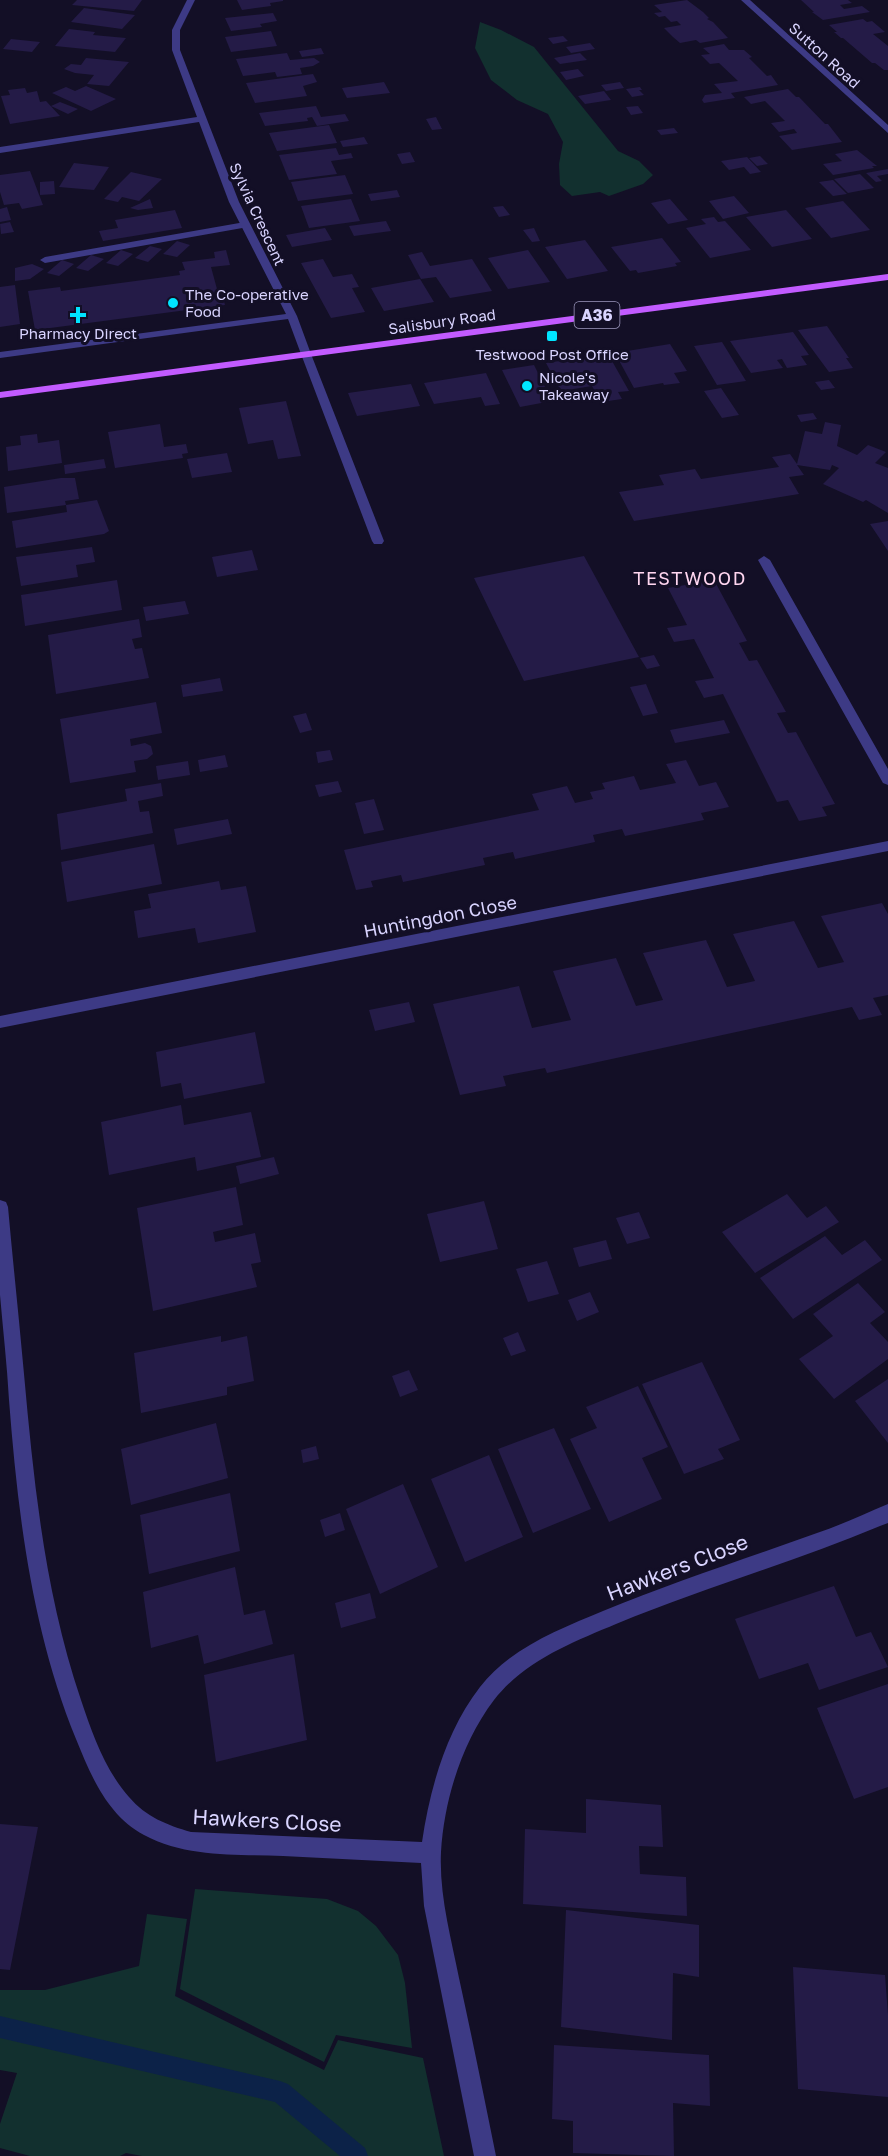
<svg xmlns="http://www.w3.org/2000/svg" width="888" height="2156" font-family="'Golos Text',sans-serif">
	<rect width="100%" height="100%" fill="#130f26"/>
	<path fill="#12302f" d="M480 22 501 30 534 47 618 151 639 161 653 175 643 184 609 196 600 192 572 196 560 185 559 164 563 142 548 114 517 100 491 80 475 48Z
		M195 1889 327 1899 358 1911 376 1926 398 1955 405 1983 412 2048 336 2035 324 2062 180 1989Z
		M147 1914 187 1919 175 1996 324 2070 338 2040 423 2058 444 2156H142L126 2153 120 2156H30L0 2148V2124L17 2073 0 2070V1990H45L139 1966Z"/>
	<g fill="none" stroke-linecap="round" stroke-linejoin="round">
		<path fill="#0c2248" fill-rule="evenodd" d="M0 2016 280 2081 288 2084 365 2148 368 2156H340L275 2102 0 2038Z"/>
	</g>
	<path fill="#241b47" d="M77 0H142L134 11 72 5Z
		M237 0H283V1L270 3 271 6 242 10Z
		M687 0 703 12 709 18 707 19 713 22 728 38 700 43 696 40 680 43 673 37 664 28 681 25 677 21 671 22 665 16 659 17 654 13 662 12 654 5Z
		M801 0H848L852 3 840 5 844 9 862 6 870 12 823 20 812 12H814Z
		M84 8 135 15 122 29 71 22Z
		M273 13 277 21 260 24 262 27 231 31 225 18Z
		M863 19 867 22 872 21 885 32 873 34 888 46V70H884L875 63H872L843 38H841L834 32H837L829 25Z
		M69 29 95 32 93 35 126 38 115 52 55 46Z
		M271 31 277 46 231 52 225 37Z
		M563 36 568 41 553 44 548 38Z
		M11 39 40 42 32 52 3 49Z
		M590 43 595 49 571 53 566 47Z
		M724 44 729 50H744L752 57 749 58 767 76 771 75 778 85 731 93 735 98 704 103 702 100 705 95 722 93 714 84 738 81 719 63 710 64 701 55 710 54 703 48Z
		M321 48 324 54 302 57 299 51Z
		M287 53 290 60 314 58 320 62 313 66 300 68 302 74 277 77 275 72 243 76 236 59Z
		M580 53 587 60 560 64 554 58Z
		M86 58 129 62 109 86 87 84 94 75 75 73 64 69 71 64 81 65Z
		M578 69 584 76 566 80 560 72Z
		M313 74 317 82 303 86 307 96 255 103 246 83Z
		M384 82 390 93 347 98 342 88Z
		M620 82 624 88 606 91 601 85Z
		M86 86 116 99 91 111 52 93 66 87 75 91Z
		M640 87 642 90H639L644 95 632 97 626 89Z
		M25 88 27 93 37 91 40 102 46 101 60 116 10 124 1 96 10 95 8 90Z
		M788 89 796 97H799L825 124H828L842 142 792 150 779 136 797 133 794 129 779 132 771 123 785 121 765 101 751 104 744 97Z
		M604 91 611 100 585 104 578 96Z
		M60 102 78 109 68 114 51 106Z
		M316 106 321 117 345 114 349 121 317 126 312 117 307 118 308 121 265 126 259 113Z
		M638 106 643 113 631 115 626 107Z
		M436 117 442 129 432 130 426 119Z
		M329 125 337 143 277 151 269 133Z
		M674 128 678 133 661 135 657 130Z
		M364 137 368 144 343 147 340 141Z
		M336 148 339 155 351 153 353 158 331 161 337 174 289 180 279 155Z
		M857 150 877 166H872L874 168 833 175 823 164 842 161 835 154Z
		M410 152 415 162 402 164 397 154Z
		M760 156 768 164 757 166 749 158Z
		M747 157 761 172 750 174 744 167 729 170 721 161Z
		M74 163 109 167 94 190 59 187Z
		M888 169V174L877 176 882 181 876 182 866 173Z
		M30 171 43 205 22 209 19 203 4 205 0 192V175Z
		M131 172 162 179 139 201 122 197 118 202 104 199Z
		M860 174 874 188 848 193 834 179Z
		M345 175 353 194 298 201 291 182Z
		M833 180 847 194 833 196 819 182Z
		M54 181 55 194 40 195V182Z
		M397 190 400 197 371 201 368 194Z
		M734 196 749 213 723 219 709 201Z
		M150 199 153 208 138 210 130 208Z
		M351 199 360 221 309 228 301 206Z
		M670 199 688 220 668 224 651 203Z
		M843 201 870 230 831 238 805 208Z
		M503 206 510 215 499 217 493 207Z
		M7 207 11 220 0 222V209Z
		M175 210 182 228 103 241 99 231 118 228 115 220Z
		M786 210 812 239 772 247 746 217Z
		M714 217 718 222 725 221 751 250 710 258 686 228 706 224 701 219Z
		M386 221 391 231 354 236 349 226Z
		M10 222 14 232 1 234 0 224Z
		M325 228 332 240 292 247 286 235Z
		M534 228 540 241 532 242 523 230Z
		M662 238 681 262 675 263 677 266 638 273 636 270 630 271 611 247Z
		M585 240 608 271 567 279 545 247Z
		M177 241 190 245 177 257 163 254Z
		M150 246 162 249 148 262 135 258Z
		M121 250 133 254 118 266 106 263Z
		M226 250 230 265 211 267 217 289H221L225 305 35 330 28 291 60 287 61 291 180 275 179 271 185 270 182 262 215 258 214 252Z
		M528 250 550 282 508 289 488 258Z
		M422 252 430 266 472 259 492 291 450 298 436 277 421 279 408 255Z
		M91 255 104 259 88 271 76 268Z
		M323 259 333 277 352 274 359 287 352 288 365 312 331 318 301 263Z
		M62 260 74 264 59 276 47 273Z
		M32 264 44 269 30 279 15 281V268Z
		M420 279 434 302 384 311 371 288Z
		M15 285 20 324 0 327V287Z
		M827 326 849 358H846L853 368 829 372 798 330Z
		M793 332 809 355 801 356 807 365 787 368 782 359 777 360 783 368 751 373 730 341Z
		M722 342 746 381 717 385 694 346Z
		M670 344 687 371 674 373 680 383 664 385 663 383 634 388 615 353Z
		M608 354 629 391 618 392 622 399 601 402 592 386 561 391 546 363Z
		M534 365 552 401 520 407 502 370Z
		M486 373 500 404 485 406 481 397 434 404 424 383Z
		M829 380 835 388 821 390 815 382Z
		M411 384 420 406 357 416 348 393Z
		M721 388 739 415 722 418 704 391Z
		M286 401 301 456 278 459 273 440 248 444 239 408Z
		M813 413 817 419 801 422 797 415Z
		M825 422 841 425 837 446 857 455 868 445 886 452 875 463 888 468V513L866 500 863 502 823 484 839 468 832 465 830 470 797 465 804 475 789 477 799 494 634 521 619 492 664 485 659 475 695 469 701 479 779 467 772 457 790 454 797 464 805 431 822 434Z
		M160 424 164 447 186 444 188 453 182 454 183 458 115 468 108 432Z
		M37 434 38 443 59 440 62 463 8 471 6 447 21 445 20 436Z
		M227 453 232 472 192 478 187 459Z
		M104 459 106 468 65 474 64 465Z
		M61 478H75L79 499 65 501 66 505 97 500 109 531 104 534 16 548 12 521 67 512 66 505 7 513 4 487Z
		M888 521V551L870 524Z
		M92 547 95 562 76 565 78 577 21 586 16 557Z
		M252 550 258 570 217 577 212 557Z
		M584 556 639 657 524 681 474 578Z
		M117 580 122 610 25 626 21 595Z
		M714 580 747 641 739 643 749 661 757 660 786 712 777 713 788 733 796 732 835 804 822 807 827 816 799 821 788 800 777 802 723 694 704 698 695 681 714 678 694 639 674 642 667 628 687 625 668 588Z
		M185 601 189 614 146 621 143 607Z
		M139 619 142 637 132 639 135 649 142 648 149 678 56 694 48 635Z
		M654 655 660 666 647 669 640 658Z
		M220 678 223 691 183 697 181 685Z
		M646 684 658 713 643 716 630 687Z
		M156 702 162 733 130 739 131 746 145 743 151 746 153 754 147 759 134 761 136 772 70 783 60 719Z
		M306 713 312 730 300 733 293 716Z
		M724 720 730 733 675 743 670 730Z
		M330 750 333 760 318 763 316 752Z
		M225 755 228 767 200 772 198 760Z
		M686 760 699 786 716 782 729 807 701 813 704 820 625 836 622 829 593 835 595 842 515 859 513 852 483 858 485 865 403 882 401 875 371 881 373 887 356 890 344 850 539 810 532 794 567 786 575 803 593 799 590 792 605 789 602 783 634 776 640 790 676 783 666 764Z
		M188 761 190 775 158 780 156 766Z
		M338 781 342 792 319 797 315 785Z
		M161 783 163 796 138 801 140 812 149 811 153 833 61 850 57 814 127 801 125 789Z
		M374 799 384 830 364 834 355 803Z
		M228 819 232 834 177 845 174 829Z
		M154 844 162 884 67 902 61 862Z
		M219 881 221 890 246 886 256 932 198 943 195 928 138 938 134 911 151 908 148 894Z
		M882 903 888 914V995L873 998 882 1015 859 1020 852 1007 547 1073 545 1068 503 1076 506 1086 460 1095 433 1004 519 986 532 1028 571 1020 553 971 616 958 636 1006 663 1000 643 953 706 940 727 987 755 981 733 934 794 921 818 968 844 962 821 916Z
		M409 1002 415 1022 375 1031 369 1010Z
		M255 1032 265 1083 184 1099 181 1083 161 1087 156 1052Z
		M181 1105 184 1125 251 1112 261 1157 197 1171 195 1157 109 1175 101 1122Z
		M274 1157 279 1174 240 1184 236 1166Z
		M236 1187 243 1225 213 1232 215 1242 255 1233 261 1262 251 1264 257 1287 153 1311 137 1208Z
		M787 1194 807 1218 826 1206 839 1222 755 1273 722 1232Z
		M484 1201 498 1249 440 1262 427 1214Z
		M639 1212 650 1238 627 1244 616 1218Z
		M825 1236 842 1255 865 1240 882 1260 793 1319 760 1278Z
		M606 1240 612 1259 579 1267 573 1248Z
		M547 1261 559 1294 528 1302 516 1269Z
		M858 1283 885 1312 870 1323 888 1342V1359L834 1399 799 1359 833 1336 813 1314Z
		M590 1292 599 1312 577 1321 568 1300Z
		M518 1332 526 1351 511 1356 503 1338Z
		M221 1336V1342L247 1336 254 1381 227 1387V1395L141 1413 134 1353Z
		M702 1362 740 1440 718 1449 724 1459 684 1474 642 1384Z
		M409 1370 418 1390 400 1397 392 1376Z
		M888 1379V1443L855 1401Z
		M638 1386 668 1447 642 1458 662 1499 609 1522 570 1439 597 1428 586 1407Z
		M216 1423 228 1478 131 1505 121 1449Z
		M554 1428 591 1509 533 1533 498 1449Z
		M316 1446 319 1459 303 1463 301 1450Z
		M489 1455 523 1537 465 1562 431 1479Z
		M403 1484 438 1567 380 1594 346 1509Z
		M230 1493 240 1551 149 1574 140 1515Z
		M340 1513 345 1530 325 1537 320 1520Z
		M235 1567 244 1615 265 1610 273 1644 204 1664 198 1635 151 1648 143 1592Z
		M834 1586 856 1637 871 1632 888 1667 819 1690 808 1663 759 1679 735 1619Z
		M370 1593 376 1618 341 1628 335 1603Z
		M294 1654 307 1740 216 1762 204 1675Z
		M888 1684V1787L854 1799 817 1708Z
		M586 1799 661 1805 663 1847 639 1846 640 1874 686 1877 687 1916 523 1904 525 1829 586 1833Z
		M0 1824 38 1827 10 1970 0 1969Z
		M566 1910 699 1925V1977L673 1973 672 2040 561 2027Z
		M793 1967 885 1975 888 2015V2097L798 2089Z
		M554 2045 709 2055 710 2106 673 2103 674 2156 573 2153V2121L552 2119Z"/>
	<g fill="none" stroke-linecap="round" stroke-linejoin="round">
		<path fill="#3d3a85" fill-rule="evenodd" d="M245 222 248 223V227L45 263 40 260 45 257Z
			M306 351 311 354 384 541 382 544H374L372 541 301 354Z"/>
		<path fill="#3d3a85" fill-rule="evenodd" d="M187 0H195L180 30V50L239 202 297 316 311 354 306 357 301 354 288 319 0 358V352L286 314 229 202 199 122 0 153V147L197 117 172 50V30Z
			M741 0H750L888 125V133Z
			M764 556 770 560 888 769V785L883 783 758 560Z
			M888 841V851L0 1028V1016Z
			M0 1200 6 1202 8 1207C13 1263 19 1318 24 1374 34 1485 45 1594 81 1700 92 1733 105 1770 129 1797 146 1817 167 1825 191 1832L422 1842C430 1788 446 1731 480 1687 510 1648 560 1629 603 1611 673 1582 745 1559 817 1533 841 1525 864 1514 888 1504V1523L880 1526C794 1562 703 1588 616 1624 573 1642 524 1661 494 1700 462 1742 444 1800 441 1852 439 1895 451 1937 459 1978 472 2037 484 2097 496 2156H474L424 1906 421 1863C375 1861 329 1858 283 1856 236 1854 187 1858 144 1835 107 1815 91 1776 76 1739 32 1631 18 1516 9 1400 7 1365 3 1330 0 1295 0 1264 0 1232 0 1200Z"/>
		<path fill="#c25bff" fill-rule="evenodd" d="M888 274V280L0 398V392Z"/>
	</g>
	<g fill="#00e5ff" stroke="#130f26" stroke-width="2">
		<circle cx="173" cy="303" r="6"/>
		<path d="M75 306h6v6h6v6h-6v6h-6v-6h-6v-6h6z"/>
		<rect x="546" y="330" width="12" height="12" rx="3"/>
		<circle cx="527" cy="386" r="6"/>
	</g>
	<g text-anchor="middle" dominant-baseline="central" stroke-width="6" stroke-linejoin="round" paint-order="stroke">
		<g font-size="15" fill="#d9d4ff" stroke="#130f26">
			<text transform="translate(825 55) rotate(42)">Sutton Road</text>
			<text transform="translate(258 214) rotate(65)">Sylvia Crescent</text>
			<text transform="translate(442 321) rotate(-8)">Salisbury Road</text>
		</g>
		<g font-size="15" fill="#d9d4ff" stroke="#130f26" text-anchor="start">
			<text x="185" y="294">The Co-operative<tspan x="185" dy="17">Food</tspan></text>
			<text x="78" y="333" text-anchor="middle">Pharmacy Direct</text>
			<text x="552" y="354" text-anchor="middle">Testwood Post Office</text>
			<text x="539" y="377">Nicole's<tspan x="539" dy="17">Takeaway</tspan></text>
		</g>
		<rect fill="#130f26" stroke="#9e99be" stroke-width="1.5" x="574.5" y="302" width="45" height="26" rx="4.5"/>
		<g font-size="16" font-weight="bold" fill="#d9d4ff">
			<text x="597" y="315">A36</text>
		</g>
		<g font-size="18" letter-spacing="1.5" fill="#ffd6f0" stroke="#130f26">
			<text x="690" y="578">TESTWOOD</text>
		</g>
		<g font-size="18" fill="#d9d4ff" stroke="#130f26">
			<text transform="translate(440 916) rotate(-11)">Huntingdon Close</text>
		</g>
		<g font-size="21" fill="#d9d4ff" stroke="#130f26">
			<text transform="translate(677 1567) rotate(-21)">Hawkers Close</text>
			<text transform="translate(267 1820) rotate(3)">Hawkers Close</text>
		</g>
	</g>
</svg>
